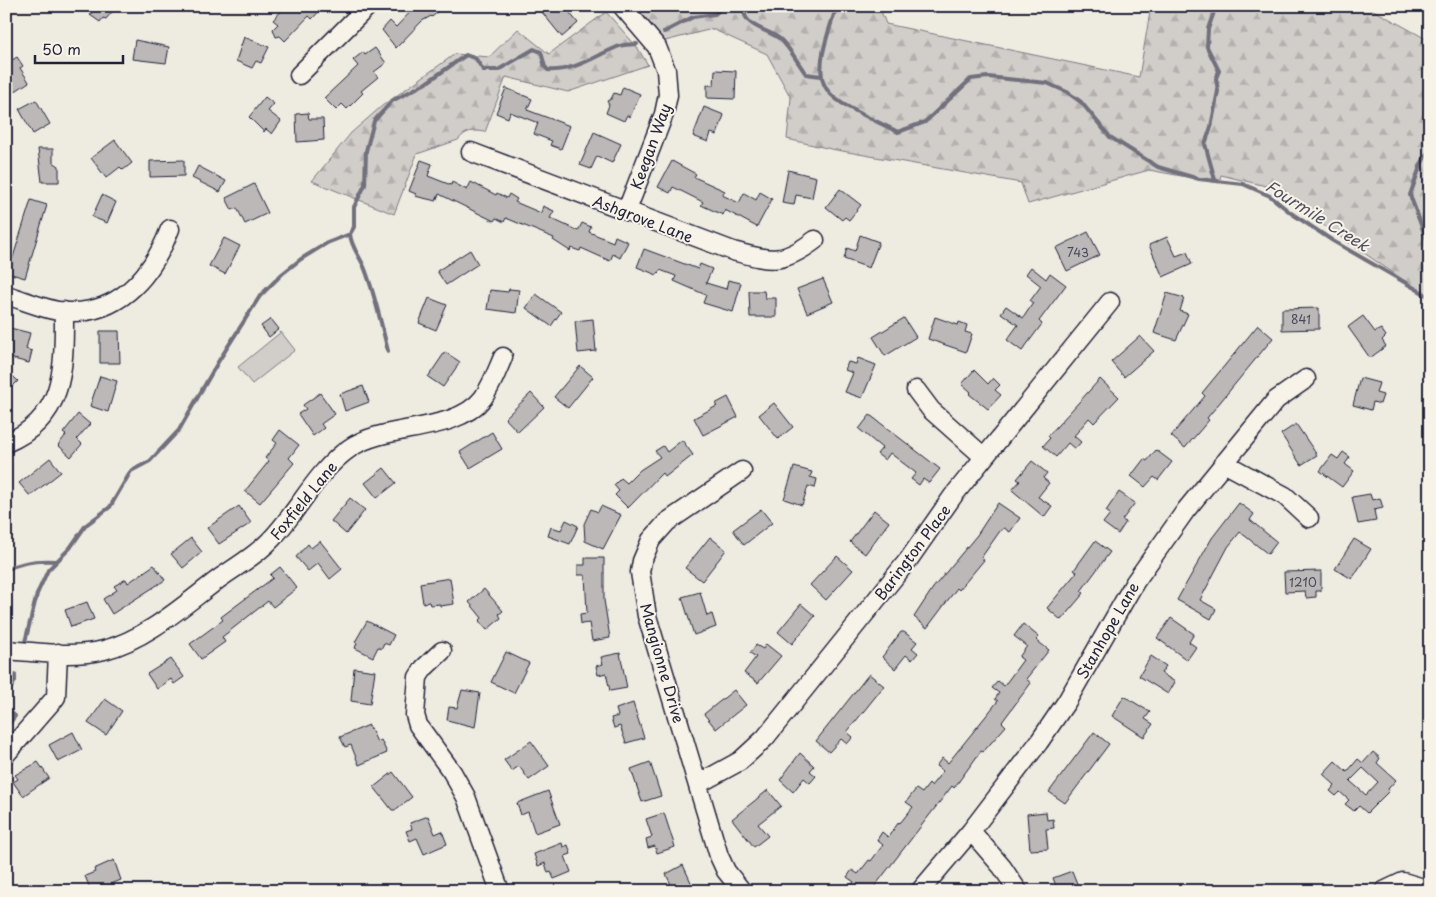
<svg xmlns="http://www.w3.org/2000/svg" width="1436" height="897" font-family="'Playpen Sans',sans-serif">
	<defs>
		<pattern id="forest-firs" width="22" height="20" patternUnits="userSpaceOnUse" patternTransform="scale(1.25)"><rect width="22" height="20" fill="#d1cdc9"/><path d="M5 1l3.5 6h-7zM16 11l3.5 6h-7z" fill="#b3b0ae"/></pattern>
	</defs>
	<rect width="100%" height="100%" fill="#eeebe1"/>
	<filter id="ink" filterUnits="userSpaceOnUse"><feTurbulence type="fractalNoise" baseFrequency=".02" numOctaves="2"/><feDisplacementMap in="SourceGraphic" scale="10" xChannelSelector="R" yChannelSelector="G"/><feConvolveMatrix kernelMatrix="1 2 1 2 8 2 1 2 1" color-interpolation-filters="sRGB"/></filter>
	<g filter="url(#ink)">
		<path fill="#d1cdc9" stroke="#7a7882" d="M281 332 295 350 252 384 238 367Z"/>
		<path fill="url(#forest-firs)" stroke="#7a7882" d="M635 6H879L886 24 1139 77 1151 6H1366L1430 41V298L1304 212 1306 209 1270 187 1221 175 1219 183 1149 170 1028 204 1021 183 831 149 787 139 791 98 767 54 712 29 665 41Z
			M606 12 637 47 648 65 568 92 506 77 485 132C473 130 466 130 458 140L417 154 394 214 312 181 351 133 382 106 455 54 489 57 518 29 549 54Z"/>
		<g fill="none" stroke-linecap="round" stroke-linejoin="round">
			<path stroke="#716f7b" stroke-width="4" d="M744 6C741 27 768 29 780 39 790 48 798 63 806 74L821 76
				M837 6C805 97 820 93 898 132L925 122 971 79 988 77 1047 83 1067 92 1081 102 1110 137 1158 167 1199 179 1243 184 1270 196 1291 213 1333 241 1430 297
				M664 32 693 17 715 14 723 6
				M1430 149 1421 164 1410 195 1430 249
				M1215 180 1205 144 1211 127 1218 91 1216 78 1219 71 1207 47 1208 29 1216 6
				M350 234C351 247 360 256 365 269 375 295 381 323 388 351
				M6 570C20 562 39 560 56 561
				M25 642 37 594 48 570 70 548 86 525 110 507 131 471 150 461 179 430 218 362 260 296 282 274 301 259 327 243 350 234 354 227V207L365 185 366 151 374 121 392 101 426 83 466 55 476 59 483 70H498L534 49 541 52 545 67 548 70C573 72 595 56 617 47 623 44 631 45 637 44
				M6 696 15 681V675
				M6 708 15 716 6 728"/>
		</g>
		<path fill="#bbb8b7" stroke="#22223b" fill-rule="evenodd" d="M96 6H117L106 19 103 18 100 22 90 15Z
			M286 6H324L312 19 309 16 285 41 280 36 276 37 273 29 278 24 273 20Z
			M416 6H444L432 17 431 16 422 21 396 48 382 30 390 21 396 27Z
			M537 6H564L578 23 562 37Z
			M244 37 269 47 261 63 256 61 252 68 236 61Z
			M135 40 169 47 166 63 132 59Z
			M375 48 386 63 374 72 378 77 361 91 363 93 347 109 342 104 336 110 324 98 358 66 353 60 363 52 365 55Z
			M17 57 23 66 20 68 29 82 14 92 6 79V64Z
			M715 70 736 71 735 99 707 98V85H714Z
			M623 87 640 94 630 117 627 115 624 121 606 113 609 105 607 101 611 99 614 93 620 95Z
			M506 88 532 99 527 110 570 126 561 149 550 145 552 141 534 134 538 123 510 112 508 118 496 113Z
			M265 97 274 104 268 111 281 121 272 134 266 129 264 132 249 117Z
			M36 100 50 124 33 134 19 109Z
			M704 107 724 115 717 135 711 133 708 142 693 136Z
			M308 113 309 119H323L324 140 297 142 296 114Z
			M594 132 621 144 612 163 597 156 591 169 580 165Z
			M115 140 132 163 123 170 120 167 106 178 91 158Z
			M38 149H53V162L59 166V182H42Z
			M184 160V176L150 177V161Z
			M421 160 432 164 428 176 451 185 452 182 467 190 471 182 496 195 497 193 507 198 509 194 517 199 515 202 541 213 543 206 554 211 550 218 578 231 582 223 591 227 589 232 613 242 615 236 628 242 620 258 613 254 610 261 581 248 580 251 571 248 570 251 553 240 554 238 506 218 504 222 496 218 494 221 439 194 436 201 415 196 416 194 409 191Z
			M672 161 696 174 694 177 725 191 722 195 739 203 744 193 756 200 760 192 772 199 757 227 725 210 723 215 701 205 703 202 673 187 670 193 658 187Z
			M198 166 226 181 220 192 192 178Z
			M788 170 816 177 812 198 796 195 794 205 782 203Z
			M254 184 268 213 245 224 237 208 232 210 226 198Z
			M840 189 861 205 849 220 845 217 842 220 826 207Z
			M102 195 116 202 107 223 92 217Z
			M31 200 47 205 25 278 8 273Z
			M1088 232 1100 255 1067 271 1056 248Z
			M860 235 879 242 869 268 844 259 847 248 855 251Z
			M1167 237 1176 256 1187 252 1192 264 1163 277 1149 245Z
			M224 238 240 246 225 274 209 266Z
			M644 249 698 269 700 264 712 269 706 283 726 289 728 280 741 283 733 312 703 303 706 295 674 281 676 276 660 270 657 275 637 267Z
			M470 250 478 264 446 285 437 271Z
			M1031 267 1046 279 1050 273 1066 285 1039 321 1042 324 1022 351 1007 340 1018 325 1001 313 1006 306 1023 318 1033 303 1030 301 1041 286 1026 274Z
			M823 279 833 302 807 313 797 289Z
			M509 289 519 290 516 313 487 309 490 290 508 292Z
			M749 291H764L765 298H776V317H750Z
			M1167 293 1184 298 1180 311 1188 314 1176 340 1154 333Z
			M536 294 561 312 551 326 526 308Z
			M429 298 447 305 436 330 419 323Z
			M1319 308V329L1282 330V309Z
			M1363 316 1375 332 1381 329 1386 336 1382 340 1386 346 1370 358 1348 327Z
			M935 317 958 325 959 322 967 325 965 332 972 334 966 352 928 339Z
			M904 318 916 337 885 356 873 337Z
			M271 319 279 329 269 337 261 326Z
			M593 319 596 351 578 353 575 321Z
			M1258 325 1273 338 1207 418 1209 420 1185 448 1171 436 1205 396 1202 393Z
			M6 327 30 333 26 349 32 351 29 363 6 357 9 340 6 339Z
			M100 331H119L120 363H100Z
			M1140 336 1154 351 1124 377 1111 362Z
			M445 352 460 362 443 387 428 377Z
			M858 358 876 365 862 398 845 392 853 373 845 370 848 362 856 364Z
			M580 366 593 377 568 408 554 397Z
			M6 370 18 381 6 393Z
			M974 370 988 384 993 378 1000 385 995 390 1001 395 988 409 969 394 971 392 962 384Z
			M100 376 117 381 108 412 90 406Z
			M1360 378 1379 383 1376 393 1383 395 1380 404 1373 402 1371 410 1353 405Z
			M1100 379 1119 397 1094 423 1089 418 1074 436 1081 442 1075 449 1068 443 1056 457 1043 446 1050 438 1048 436Z
			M363 386 369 402 345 411 340 394Z
			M320 393 335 414 321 424 324 428 313 436 298 414 306 409 303 405Z
			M531 393 544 407 518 432 505 418Z
			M728 397 738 417 703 435 694 418 717 406 715 404Z
			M774 403 793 427 778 439 759 415Z
			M78 414 90 424 77 439 82 444 71 457 58 445 66 435 63 433Z
			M870 415 940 469 929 483 923 479 919 485 911 479 916 473 890 453 885 460 877 454 882 448 859 429Z
			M1296 424 1317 455 1301 465 1281 434Z
			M280 430 299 445 289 458 294 463 260 503 245 491 269 461 265 458 277 443 273 440Z
			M492 432 502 449 470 468 460 452Z
			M682 440 693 455 665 477 662 473 628 508 615 495 619 491 614 485 621 478 627 483 640 470 660 457 655 451 663 446 667 452Z
			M1156 450 1172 462 1158 480 1154 477 1145 487 1131 476 1144 459 1147 461Z
			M1343 452 1350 457 1345 464 1354 471 1342 487 1320 471 1332 455 1338 459Z
			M50 458 61 472 30 496 19 483Z
			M1032 461 1047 473 1043 478 1049 483 1038 497 1052 506 1044 517 1012 490 1020 481 1017 479Z
			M794 467 812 472 810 477 817 479 815 488 808 486 802 505 784 499Z
			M384 468 396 483 377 498 365 483Z
			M1119 492 1135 503 1122 520 1126 522 1118 534 1103 523 1110 514 1106 511Z
			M1370 494 1372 500 1380 498 1383 508 1374 510 1376 521 1358 524 1352 497Z
			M350 498 365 510 346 534 331 521Z
			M998 503 1020 518 1010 532 1004 528 1000 531 981 558 984 560 959 590 957 588 927 628 914 617 933 588 977 535Z
			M1239 503 1254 514 1250 520 1277 542 1268 554 1240 532 1228 547 1200 600 1216 609 1211 619 1177 600 1212 538Z
			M239 506 251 523 219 544 207 528Z
			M601 506 621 515 603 549 585 541 584 524 591 509 598 512Z
			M761 509 772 523 744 545 733 530Z
			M874 510 889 522 865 554 850 542Z
			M566 520 578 526 570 544 548 536 551 527 561 530Z
			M710 537 726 550 702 581 685 568Z
			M191 538 202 552 183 568 171 554Z
			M1354 539 1371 549 1352 579 1335 569Z
			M320 541 342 569 330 579 318 563 308 571 296 557 308 544 311 548Z
			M1095 541 1110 552 1081 591 1084 593 1061 620 1047 608 1077 572 1074 570Z
			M837 556 853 570 826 600 810 585Z
			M585 558H604V600L610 638 592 641 589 623 581 624 580 614 587 613 585 575H578V565H585Z
			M154 565 165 580 112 614 103 599 117 590 114 586 126 579 128 583Z
			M280 567 297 588 273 607 268 601 222 637 225 642 201 659 190 644 223 620 221 617 273 578 270 575Z
			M1321 571V591H1316V597L1306 598 1305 591 1285 592 1284 572Z
			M450 578 454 604 440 606V604L430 605 429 602 423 603 420 583Z
			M484 589 503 611 499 614 501 618 487 630 479 621 482 618 469 602Z
			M700 592 707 616 712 614 716 627 694 635 682 597Z
			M87 602 94 619 71 627 65 610Z
			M801 604 815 616 792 644 778 632Z
			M1171 618 1194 634 1189 642 1196 647 1187 660 1157 638Z
			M367 621 394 635 389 645 384 643 381 649 378 647 373 657 355 648 357 643 355 642Z
			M1023 624 1039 637 1036 640 1049 650 1026 679 1031 683 1002 722 1006 726 983 752 981 751 954 788 952 786 871 891H847L854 882 847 877 852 870 858 874 869 860 871 861 883 845 877 840 882 832 888 837 899 822 900 823 913 807 906 802 916 789 922 793 929 784 931 786 943 771 936 766 942 758 948 763 998 701 995 699 999 693 992 688 998 681 1004 686 1023 660 1019 657 1027 646 1014 636Z
			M901 632H904L917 642 912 648 918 653 912 660 906 655 895 669 882 657Z
			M766 644 781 656 758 683 744 673 756 657 750 653 756 645 763 649Z
			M506 652 529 663 514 693 491 682Z
			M620 653 627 688 610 691 606 673 598 675 596 666 603 664 601 657Z
			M1151 656 1166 666 1161 673 1175 682 1168 694 1139 676Z
			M171 659 184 677 174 684 171 679 157 689 147 674Z
			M354 668 375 671 370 704 351 701Z
			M869 674 884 686 847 732 853 737 847 744 841 739 829 752 816 741Z
			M462 690 480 693 475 727 447 720 449 707 457 708Z
			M734 690 746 705 716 729 704 714Z
			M1124 696 1150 712 1145 719 1153 724 1144 737 1112 716Z
			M105 699 122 711 106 735 88 723Z
			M633 703 644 738 626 743 620 726 614 728 611 718 618 716 616 709Z
			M369 725 377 742 381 740 387 753 359 765 351 745 345 747 340 737Z
			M73 732 82 750 58 762 49 745Z
			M1094 732 1109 744 1065 803 1049 792Z
			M531 741 549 766 529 780 519 766 512 771 504 760Z
			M1373 752 1380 758 1377 763 1396 780 1388 789 1389 791 1367 813 1359 806 1354 811 1345 804 1349 800 1340 792 1336 796 1330 791 1335 785 1323 774 1335 761 1347 772 1358 759 1363 763ZM1363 768 1378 782 1366 795 1350 781Z
			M800 753 814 766 810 771 816 776 810 783 804 778 793 792 780 780Z
			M38 762 49 778 23 796 13 782 18 779 15 775Z
			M650 762 661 796 642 802 631 769Z
			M393 772 412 797 395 810H392L374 787Z
			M768 790 781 806 758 824 768 836 754 847 732 819Z
			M548 791 560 824 535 833 528 812 521 815 517 803Z
			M1046 812 1047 820 1053 819 1054 828 1046 829 1048 849 1030 850 1027 814Z
			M664 813 675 847 657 853 655 846 648 848 646 839 652 837 646 819Z
			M428 816 435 834 442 831 447 844 424 854 417 838 410 841 406 831 412 829 410 823Z
			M562 843 563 847 568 845 571 854 565 856 571 872 554 879 551 872 548 873 545 863 538 866 534 854Z
			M114 860 121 880 111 884 114 891H91L85 876 95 872 94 869Z
			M683 865 695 891H674L666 874Z
			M1072 871 1080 891H1058L1053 878Z"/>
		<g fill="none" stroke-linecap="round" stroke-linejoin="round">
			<defs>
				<path id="minor" d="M622 6 657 47 666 70 668 95 664 114 627 210
					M299 75 368 6
					M471 152 733 251C771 261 782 265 815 240
					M6 295C23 300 41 308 58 311 116 319 151 278 170 229
					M916 390 931 410 984 457
					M6 443C66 418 64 367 64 311
					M1224 463 1285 496 1309 518
					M742 471 667 522 651 540 642 561 640 572 647 616 719 856 726 871 742 891
					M6 650C39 652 72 658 104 650 147 639 185 604 220 578 239 565 261 552 276 534 301 506 319 469 350 448 387 423 455 434 483 398 492 385 497 371 503 357
					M442 651 424 668 418 677 415 715 418 725 452 772 466 797 500 891
					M6 754 56 697 58 653
					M698 784 740 761 765 738 909 559 953 496 1110 302
					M971 831 1002 867 1018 891
					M920 891 971 831 1039 742 1067 701 1135 582 1186 510 1276 400 1306 379
					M1384 891 1403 882 1430 890"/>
			</defs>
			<use href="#minor" stroke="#22223b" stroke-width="21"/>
			<use href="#minor" stroke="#f7f3e8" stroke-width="18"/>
		</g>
	</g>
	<g text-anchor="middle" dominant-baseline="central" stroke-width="4" stroke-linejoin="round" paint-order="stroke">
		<g font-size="12" fill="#48485a">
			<text x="1078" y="252">743</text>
			<text x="1301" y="319">841</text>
			<text x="1303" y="582">1210</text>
		</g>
		<g font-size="15" fill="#22223b" stroke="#f7f3e8">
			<text transform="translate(650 146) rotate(-70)">Keegan Way</text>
			<text transform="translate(643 218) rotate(21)">Ashgrove Lane</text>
			<text transform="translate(303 500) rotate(-51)">Foxfield Lane</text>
			<text transform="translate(912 552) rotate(-53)">Barington Place</text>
			<text transform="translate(1107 630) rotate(-60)">Stanhope Lane</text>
			<text transform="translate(663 663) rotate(74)">Mangionne Drive</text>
		</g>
		<g font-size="16" font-style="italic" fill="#504f60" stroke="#f7f3e8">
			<text transform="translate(1318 215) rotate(32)">Fourmile Creek</text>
		</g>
	</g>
	<rect width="1436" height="897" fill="none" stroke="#f7f3e8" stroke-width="25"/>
	<rect x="12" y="12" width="1411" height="872" fill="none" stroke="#22223b" stroke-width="2" filter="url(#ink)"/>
	<path d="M35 55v8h88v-8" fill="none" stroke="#22223b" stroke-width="2.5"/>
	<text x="42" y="55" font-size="15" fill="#22223b" stroke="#f7f3e8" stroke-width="4" paint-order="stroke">50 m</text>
</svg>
